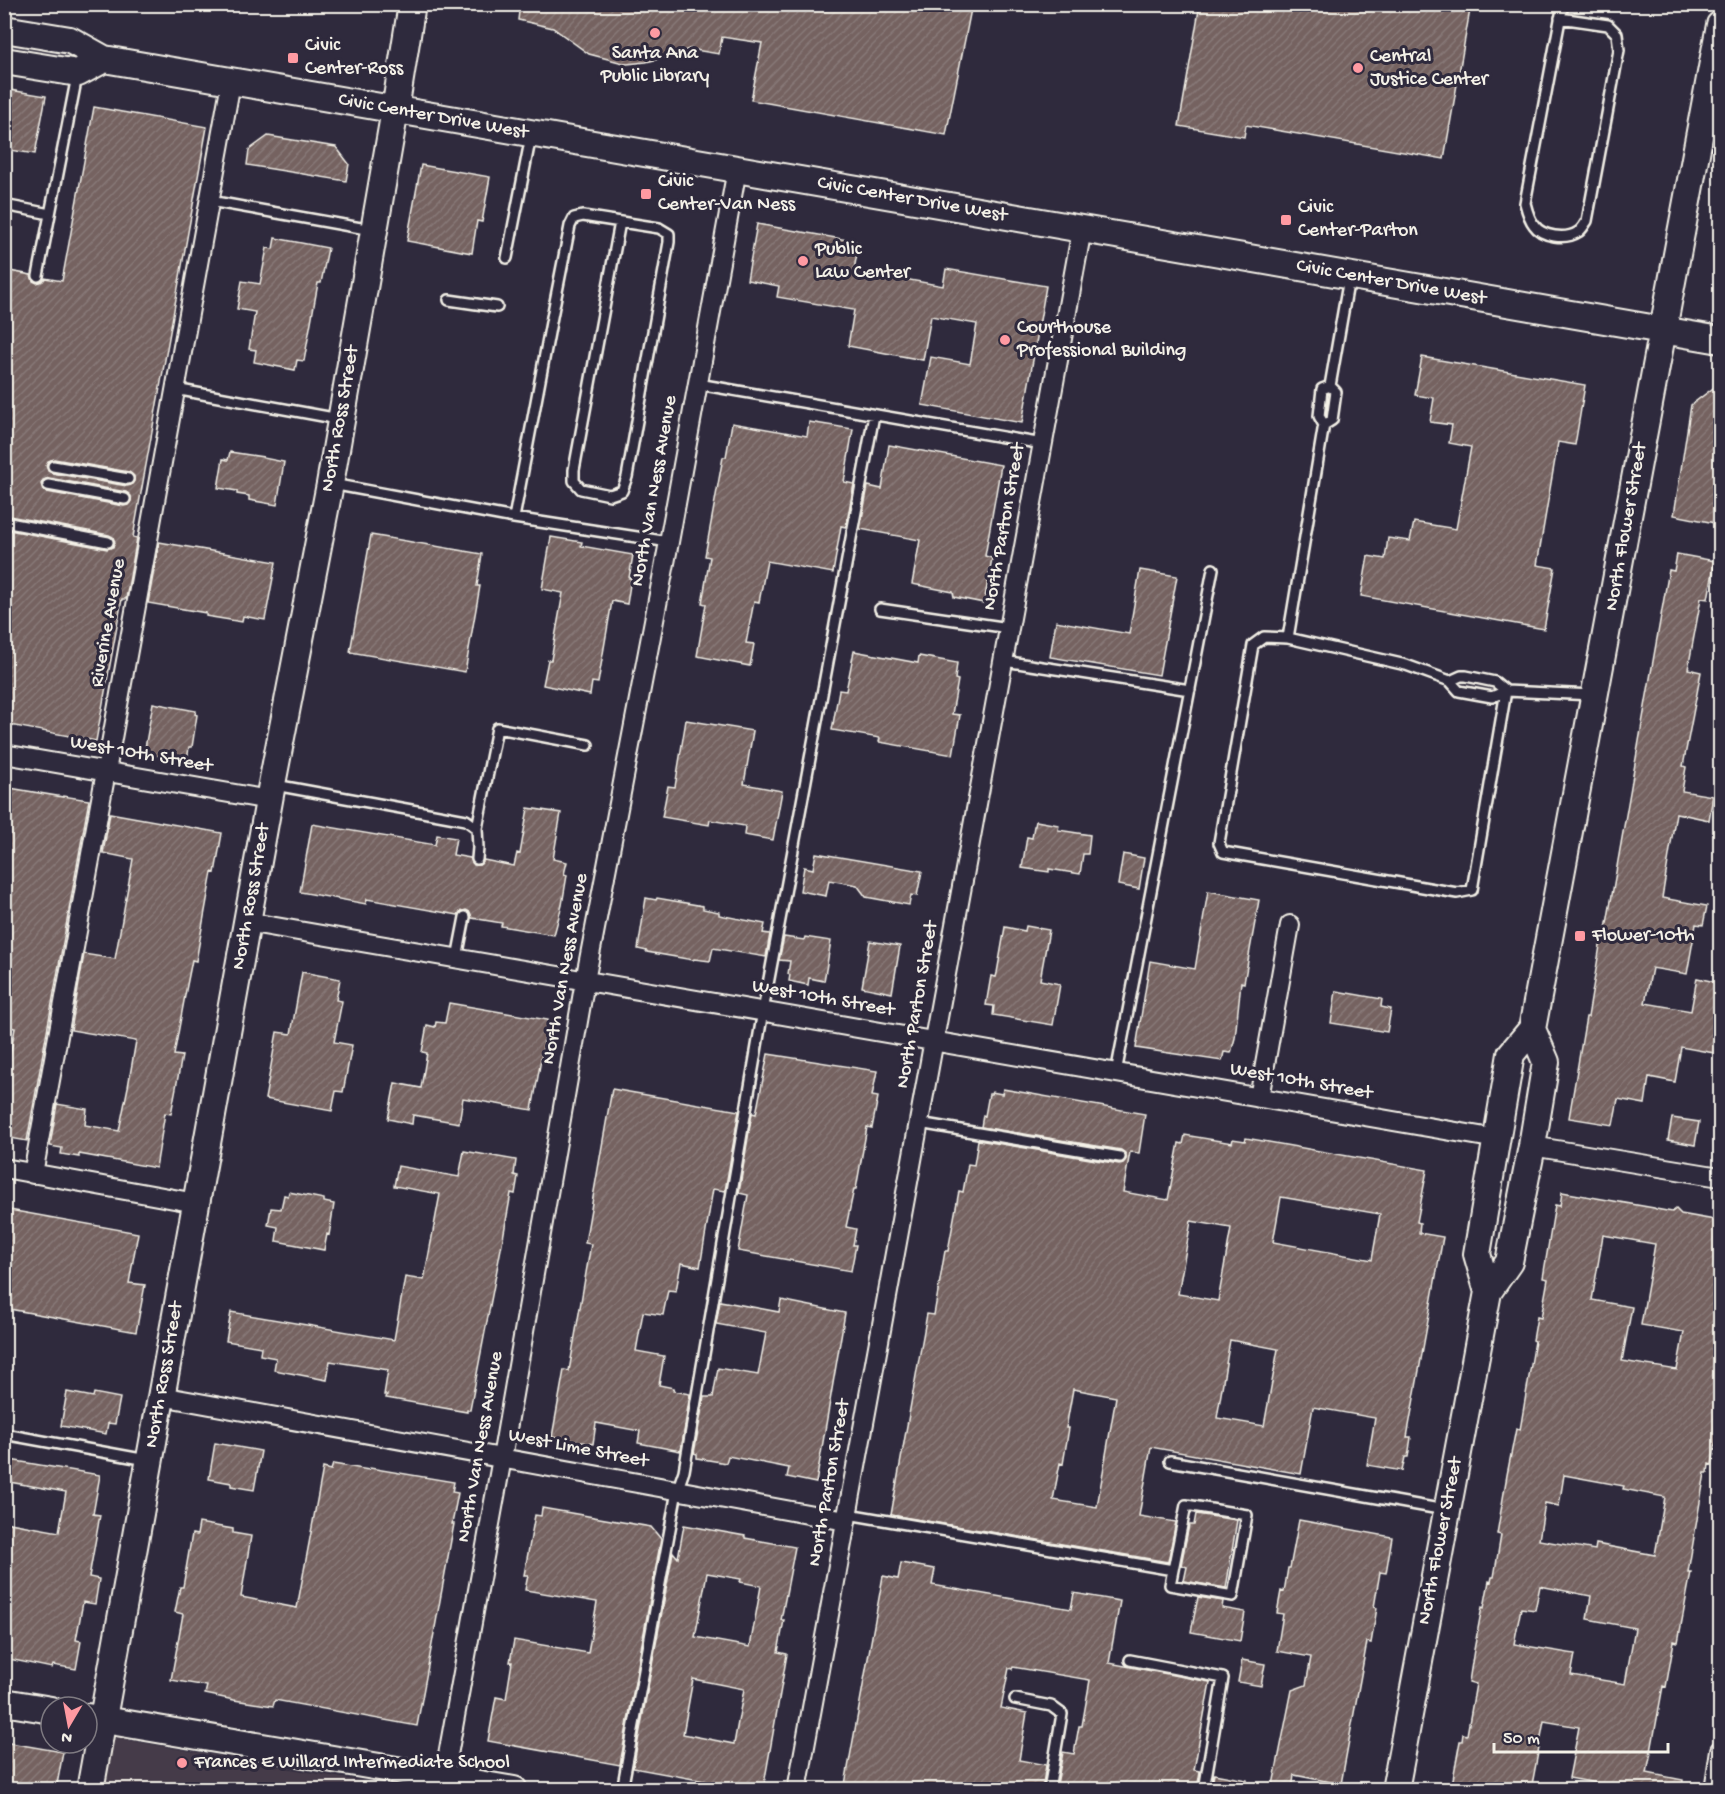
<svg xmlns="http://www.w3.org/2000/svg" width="1725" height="1794" font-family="'Gochi Hand',sans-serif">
	<defs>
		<pattern id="building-hatch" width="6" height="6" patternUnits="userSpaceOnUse" patternTransform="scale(1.5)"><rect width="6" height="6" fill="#746261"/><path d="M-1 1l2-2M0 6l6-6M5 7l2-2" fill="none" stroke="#887978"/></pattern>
	</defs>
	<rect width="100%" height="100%" fill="#2f2a3d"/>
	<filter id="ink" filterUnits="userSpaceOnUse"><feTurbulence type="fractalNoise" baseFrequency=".0167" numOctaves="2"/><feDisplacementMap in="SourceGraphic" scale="12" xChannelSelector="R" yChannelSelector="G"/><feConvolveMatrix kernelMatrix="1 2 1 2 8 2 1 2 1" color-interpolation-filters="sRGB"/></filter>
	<g filter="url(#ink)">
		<path fill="#443b48" d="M111 1737 406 1789 102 1790Z"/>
		<path fill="url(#building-hatch)" stroke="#f4f1e8" stroke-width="1.5" fill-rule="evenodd" d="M520 4H972L946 135 751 100 762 43 722 37 719 54 689 49 671 56 646 62 627 64 589 54 553 28 518 20Z
			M1200 4H1471L1444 159 1246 125 1244 137 1179 126Z
			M4 89 46 96 35 154 4 149Z
			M94 107 207 127 133 537 137 538 126 599H122L96 741 4 724V529L107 549 113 547 115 543 113 537 109 535 4 515V270L31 275 33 281 37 283 43 281 45 278 62 281ZM54 459 129 472 134 476V481L131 485 127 486 52 473 48 471 46 465 48 461ZM49 478 126 492 131 496V501L128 505 124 506 47 492 43 490 41 484 43 480Z
			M268 136 336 147 349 164 346 181 247 165 249 150Z
			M421 165 490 177 482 222 477 221 472 253 407 241Z
			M757 224 859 242 854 270 943 286 946 269 1046 286 1022 423 922 405 931 357 970 364 977 324 931 316 923 360 848 346 854 310 777 297 779 286 747 280Z
			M275 238 328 248 321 283H318L304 361 297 360 295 370 254 362 256 350 249 349 255 312 237 309 242 281 260 284 267 248 273 249Z
			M1422 357 1585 385 1575 445 1558 442 1537 565 1555 568 1544 629 1361 596 1368 556 1385 559 1388 538 1410 541 1414 522 1456 529 1471 447 1449 443 1452 425 1430 422 1434 398 1415 395Z
			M1720 383V524L1674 515 1691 405Z
			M809 422 853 429 844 482 854 484 846 527 841 526 833 573 767 561 759 602 754 601 746 643 754 644 750 666 697 656 706 604 702 603 710 557 705 556 723 457H726L732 423 807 436Z
			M889 445 1001 465 985 556 992 558 984 603 954 597 953 592 912 584 920 540 860 529 868 486 882 489Z
			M230 452 263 457V458L284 462 277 505 249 500V496L237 494V491L218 488 223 459 228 460Z
			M371 535 482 554 477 586H480L465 672 350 652Z
			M551 537 582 542 581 546 633 555 629 578H631L627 604 612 601 598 683 592 682 590 695 543 685 548 660H551L563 593 542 589Z
			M159 542 276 562 265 620 243 616 242 622 206 616V613L148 603Z
			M1677 554 1715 561 1708 599 1701 598 1688 669 1701 672 1683 766 1686 767 1682 791 1713 796 1709 820 1676 813 1662 898 1707 906 1703 925 1696 924 1687 974 1652 968 1645 1003 1691 1011 1697 978 1720 983V1054L1681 1047 1675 1082 1649 1077 1645 1104 1618 1099 1613 1125 1569 1118 1586 1017H1588L1602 934 1605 935 1669 570 1674 571Z
			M1140 570 1177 576 1159 675 1050 657 1056 621 1129 634Z
			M854 651 918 663 919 656 957 663 955 679 958 680 952 714 960 715 953 755 879 742 880 738 832 730 839 690 846 691Z
			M153 703 196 711 195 714 197 715 192 747H189L187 761 144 754Z
			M686 720 753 731 744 784 782 791 773 840 744 835 745 826 710 820 709 825 662 817 668 786 675 787Z
			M4 787 63 797V796L89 800 27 1141 10 1138 11 1131 4 1130V1109L7 1092H4V1090L15 1028 4 1026Z
			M528 808 561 813 553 859 567 862 564 874 567 875 562 905 554 935 501 926 502 923 472 918 470 912 466 910 460 912 458 915 367 899 366 904 300 892 312 824 435 845 437 835 456 838 453 855 470 858 474 865H479L484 860 514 866 517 853 520 854Z
			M110 813 222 833 215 873 212 872 196 961 192 960 186 990 174 1055 182 1056 171 1114 165 1113 156 1168 79 1154V1157L61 1154 62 1148 50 1146 57 1104 87 1109 85 1125 119 1131 128 1087 136 1041 71 1030 84 954 115 959 133 859 103 853Z
			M1036 821 1059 825 1058 830 1090 835 1088 854H1083L1080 874 1049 869V872L1022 868 1027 837 1032 838 1034 826H1035Z
			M816 853 922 871 917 896 911 895 909 905 866 897 857 885 829 880 826 896 800 891 804 867 813 869Z
			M1123 854 1144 858 1139 889 1118 885Z
			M1208 891 1259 900 1244 983 1241 982 1235 1038 1231 1053 1224 1052 1222 1061 1136 1048 1150 961 1195 969Z
			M646 898 656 900 657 898 703 906V909L719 912V915L765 924 763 933 770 934 766 957 713 948 710 961 694 959 693 960 647 952V951L638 949Z
			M1026 926 1049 930 1040 980 1060 984 1053 1025 993 1015 994 1006 986 1005 991 976 996 977 997 973 1005 927 1025 931Z
			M784 937 804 940 805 937 831 941 824 981 809 978 808 985 789 981 790 975 788 974 790 961 779 960Z
			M870 941 900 946 892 993 862 987Z
			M302 972 340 979 336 1000 342 1001 334 1042 352 1045 343 1092 336 1091 332 1111 265 1099 277 1032 291 1034Z
			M1336 991 1382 999 1381 1007 1391 1009 1387 1032 1331 1023Z
			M449 1003 548 1020 532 1110 463 1098 459 1123 413 1115 412 1124 388 1119 395 1083 421 1088 427 1053 422 1052 427 1025 435 1027 436 1022 445 1023Z
			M768 1054 877 1071 872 1096 878 1097 872 1128 867 1127 856 1189H854L846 1227 856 1229 853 1245H856L851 1271 738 1251 748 1195 739 1193 752 1113 756 1114Z
			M612 1089 739 1111 725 1191 713 1189 700 1267 681 1263 676 1291 668 1290 663 1315 643 1312 636 1351 664 1356 659 1385 674 1388 673 1391 690 1394 681 1451 638 1443 640 1431 596 1423 593 1444 552 1437 564 1370 569 1371 591 1244 585 1243Z
			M1003 1089 1145 1114 1139 1153 1130 1152 1123 1192 1168 1200 1179 1143 1183 1144 1185 1135 1232 1143 1233 1139 1245 1141 1246 1138 1427 1170 1417 1222 1420 1223 1419 1233 1443 1237 1407 1437H1411L1408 1457H1405L1402 1471 1367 1465 1375 1418 1313 1407 1301 1474 1151 1447 1139 1516 1176 1522 1168 1562 891 1515 927 1314 934 1315 945 1251H948L959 1191 963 1192 968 1164 974 1165 978 1140 1119 1164 1123 1163 1126 1159V1154L1121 1150 981 1127 983 1115 985 1116 989 1094H991L992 1092 1002 1094ZM1281 1197 1380 1214 1372 1260 1273 1242ZM1191 1221 1231 1228 1218 1301 1178 1294ZM1230 1340 1278 1349 1264 1426 1217 1418ZM1073 1389 1116 1397 1097 1507 1053 1500 1060 1463 1063 1464 1069 1428H1066Z
			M1672 1118 1699 1122 1695 1145 1668 1140Z
			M464 1151 516 1160 514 1175 518 1176 515 1194 511 1193 503 1238 470 1410H467V1412L386 1398 387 1395H384L388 1370 330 1361 327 1380 274 1370 276 1358 260 1355 261 1347 226 1341 231 1312 394 1340 405 1277 424 1280 440 1194 394 1186 398 1166 459 1177Z
			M289 1192 324 1199V1202L334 1204 329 1235 327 1234 324 1250 276 1241 278 1227 268 1225 271 1208 281 1209 284 1195 288 1196Z
			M1562 1192 1654 1208 1656 1209 1672 1212 1676 1209 1681 1214 1720 1221V1415L1712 1465 1709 1464 1708 1473H1705L1688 1572H1691L1678 1642 1674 1641 1666 1687 1663 1686 1647 1773 1683 1780 1682 1790H1634L1569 1778 1579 1727 1544 1721 1531 1790H1451L1460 1741H1462L1463 1734 1467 1735 1476 1684 1469 1682 1474 1650 1482 1607 1484 1608 1489 1581 1491 1582 1492 1577H1494L1501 1535 1497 1534 1507 1475 1516 1429 1520 1430 1535 1341 1533 1340 1537 1317 1541 1318 1548 1279 1543 1278 1555 1205 1560 1206ZM1603 1235 1655 1244 1641 1325 1684 1332 1677 1370 1622 1361 1632 1307 1592 1300ZM1564 1475 1624 1486 1623 1489 1665 1497 1655 1555 1596 1544 1595 1550 1539 1540 1545 1503 1559 1506ZM1540 1586 1591 1596 1587 1619 1635 1628 1625 1684 1571 1675 1575 1654 1514 1644 1521 1608 1535 1610Z
			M4 1209 138 1233 129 1283 145 1285 136 1332 4 1308Z
			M781 1300 845 1313 816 1483 787 1477 789 1468 728 1456 726 1463 697 1458V1454L694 1453 704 1397H713L718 1368 758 1375 766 1333 716 1324 720 1301 779 1312Z
			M67 1392 93 1397 94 1393 120 1398 115 1424 108 1423 106 1434 61 1426Z
			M215 1443 261 1451 254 1490 231 1486V1483L209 1479Z
			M4 1459 100 1475 93 1514 100 1515 89 1577 99 1579 95 1604 83 1602 76 1640 81 1641 76 1669 53 1665 52 1668 4 1658V1522L59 1532 66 1492 4 1481Z
			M333 1464 369 1470 370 1468 454 1482 452 1492 458 1493 452 1524H454L417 1726 275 1700 273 1706 234 1700 205 1694 207 1686 171 1680 183 1614 175 1612 180 1587H183L192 1534 197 1535 199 1523 233 1529V1533L251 1536 241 1597 297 1608 323 1468 331 1470Z
			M542 1508 651 1527 661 1539 620 1765 488 1741 496 1697 506 1699 512 1662H510L514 1640 588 1653 597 1602 525 1590 528 1575H524L535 1515 541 1516Z
			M1196 1514 1237 1520 1226 1588 1184 1581 1187 1567 1181 1565 1189 1525H1194Z
			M1299 1520 1392 1537 1386 1573 1380 1572 1374 1607 1377 1608 1371 1643 1367 1642 1341 1784 1294 1775 1292 1790H1272L1292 1690 1306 1685 1311 1657 1277 1651 1283 1614 1277 1613 1281 1591 1284 1592 1288 1568H1290Z
			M684 1525 745 1536V1538L795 1547 781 1620H784L778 1652 787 1654 763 1790H754L633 1768 673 1552 678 1558ZM707 1573 741 1579 740 1582 761 1586 750 1647 695 1637ZM693 1679 744 1689 734 1744 683 1734Z
			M901 1563 935 1569 932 1585 1071 1609 1074 1593 1120 1601 1109 1663 1210 1682 1194 1770 1200 1771 1197 1790H1056L1063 1752 1074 1754 1079 1726H1082L1090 1680 1013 1667 1012 1669 1009 1668 1001 1708 1027 1713 1019 1760 1046 1765 1042 1790H844L883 1576 898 1579Z
			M1198 1597 1223 1601 1222 1608 1245 1612 1240 1641 1191 1632Z
			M1242 1660 1265 1664 1261 1686 1238 1682Z
			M4 1742 63 1752 56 1790H4Z
			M1214 1774 1247 1780 1246 1790H1211Z"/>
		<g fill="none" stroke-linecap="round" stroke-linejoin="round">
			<defs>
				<path id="lane" d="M1560 18 1608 25 1617 34 1619 50 1587 221C1584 225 1582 230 1578 232 1566 240 1542 237 1534 225 1529 219 1527 211 1525 203L1563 4
					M210 201 372 230
					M4 205 50 214
					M507 258 531 136
					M38 276 77 76
					M449 300 497 307
					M698 384 1043 444
					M1330 386 1322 389 1319 416 1324 425 1323 430 1288 638 1264 637 1253 645 1219 843 1223 852 1457 893 1472 890 1506 691 1593 695
					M1330 386 1349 278
					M175 389 339 419
					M1324 425 1332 420 1336 392 1330 386
					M53 466 128 479
					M332 484 514 518 669 542
					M48 485 125 499
					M514 518 552 317 570 226 574 218 583 216 659 228 669 234V242L627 477 622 491 610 495 581 489 574 481V470L620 222
					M4 522 108 542
					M880 609 1009 628
					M1288 638 1406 665 1450 681 1459 691 1492 697 1506 691 1495 682 1466 676H1461L1450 681
					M1004 661 1190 690
					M275 785 466 820 477 828 478 848 477 859
					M477 828 497 728 588 745
					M457 958 465 917
					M1116 1073 1213 569
					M919 1123 1120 1157
					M4 1434 147 1460
					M1170 1461 1445 1510
					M848 1514 1173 1570 1186 1505 1247 1515 1233 1596 1170 1585 1173 1570
					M1130 1660 1223 1678 1204 1790
					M1015 1699 1051 1706 1062 1714 1049 1790
					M622 1790 677 1491 684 1471 763 1011 874 415"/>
				<path id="street" d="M4 754 269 800
					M247 922 1497 1139
					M1259 1098 1290 925
					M1532 1146 1720 1177
					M4 1168 196 1203
					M33 1174 231 82
					M161 1396 846 1521
					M444 1777 502 1458 585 981 669 542 737 169
					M797 1790 1082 229
					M1714 1790 1720 1750"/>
				<path id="secondary" d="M4 29 70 40 104 59 1720 340
					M4 61 78 73 104 59
					M1488 1292 1477 1254 1511 1054 1532 1029 1720 25
					M4 1702 51 1710
					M87 1717 514 1790
					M90 1790 272 784 330 484 395 110 412 4
					M1395 1790 1488 1292 1509 1262 1532 1146 1546 1062 1532 1029"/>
			</defs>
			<use href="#lane" stroke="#f4f1e8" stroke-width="14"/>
			<use href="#street" stroke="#f4f1e8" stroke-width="22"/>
			<use href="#secondary" stroke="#f4f1e8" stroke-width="30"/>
			<use href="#lane" stroke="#2f2a3d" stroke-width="9"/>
			<use href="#street" stroke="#2f2a3d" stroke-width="18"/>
			<use href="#secondary" stroke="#2f2a3d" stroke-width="26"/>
		</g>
	</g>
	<g fill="#ff9aa2" stroke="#2f2a3d" stroke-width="2">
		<circle cx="655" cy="33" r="6"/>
		<rect x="287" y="52" width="12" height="12" rx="3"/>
		<circle cx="1358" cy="68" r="6"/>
		<rect x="640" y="188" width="12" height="12" rx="3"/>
		<rect x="1280" y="214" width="12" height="12" rx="3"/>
		<circle cx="803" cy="261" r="6"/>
		<circle cx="1005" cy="340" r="6"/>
		<rect x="1574" y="930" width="12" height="12" rx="3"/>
		<circle cx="182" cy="1763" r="6"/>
	</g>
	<g text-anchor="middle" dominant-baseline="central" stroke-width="6" stroke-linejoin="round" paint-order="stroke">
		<g font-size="20" fill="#f4f1e8" stroke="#2f2a3d" text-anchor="start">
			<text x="305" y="46">Civic<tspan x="305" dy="23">Center-Ross</tspan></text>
			<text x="655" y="54" text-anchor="middle">Santa Ana<tspan x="655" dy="23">Public Library</tspan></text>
			<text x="1370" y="57">Central<tspan x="1370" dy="23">Justice Center</tspan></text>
			<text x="658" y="182">Civic<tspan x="658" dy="23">Center-Van Ness</tspan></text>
			<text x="1298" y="208">Civic<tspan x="1298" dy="23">Center-Parton</tspan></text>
			<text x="815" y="250">Public<tspan x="815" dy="23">Law Center</tspan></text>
			<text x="1017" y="328">Courthouse<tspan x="1017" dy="23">Professional Building</tspan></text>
			<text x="1592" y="936">Flower-10th</text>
			<text x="194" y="1763">Frances E Willard Intermediate School</text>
		</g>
		<g font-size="20" fill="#f4f1e8" stroke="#2f2a3d">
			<text transform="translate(433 117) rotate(10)">Civic Center Drive West</text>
			<text transform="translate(912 200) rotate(10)">Civic Center Drive West</text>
			<text transform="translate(1391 283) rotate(10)">Civic Center Drive West</text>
			<text transform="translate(341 419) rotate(-80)">North Ross Street</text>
			<text transform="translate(655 491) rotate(-80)">North Van Ness Avenue</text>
			<text transform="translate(1005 527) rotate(-80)">North Parton Street</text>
			<text transform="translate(1627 527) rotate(-80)">North Flower Street</text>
			<text transform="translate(109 623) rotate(-80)">Riverine Avenue</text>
			<text transform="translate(141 755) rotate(10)">West 10th Street</text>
			<text transform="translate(252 897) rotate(-80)">North Ross Street</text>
			<text transform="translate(566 969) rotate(-80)">North Van Ness Avenue</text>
			<text transform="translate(823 999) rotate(10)">West 10th Street</text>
			<text transform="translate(918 1005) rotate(-80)">North Parton Street</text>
			<text transform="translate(1301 1082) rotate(10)">West 10th Street</text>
			<text transform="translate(165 1375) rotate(-80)">North Ross Street</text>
			<text transform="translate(481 1447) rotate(-80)">North Van Ness Avenue</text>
			<text transform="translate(578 1449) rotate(11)">West Lime Street</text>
			<text transform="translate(830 1483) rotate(-80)">North Parton Street</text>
			<text transform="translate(1441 1541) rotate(-79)">North Flower Street</text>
		</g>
	</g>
	<rect width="1725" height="1794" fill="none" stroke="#2f2a3d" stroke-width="24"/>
	<rect x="12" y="12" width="1701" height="1770" fill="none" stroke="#f4f1e8" stroke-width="2" filter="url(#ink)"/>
	<g transform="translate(69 1725) rotate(190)"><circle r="28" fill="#2f2a3d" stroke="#7e7a81" stroke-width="1.5"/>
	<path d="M0-4.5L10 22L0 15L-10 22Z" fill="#ff9aa2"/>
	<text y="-9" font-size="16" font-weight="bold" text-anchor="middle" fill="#f4f1e8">N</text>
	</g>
	<path d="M1494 1743v9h174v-9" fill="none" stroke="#f4f1e8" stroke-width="3"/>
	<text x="1503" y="1743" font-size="18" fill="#f4f1e8" stroke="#2f2a3d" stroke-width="4.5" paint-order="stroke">50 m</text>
</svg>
